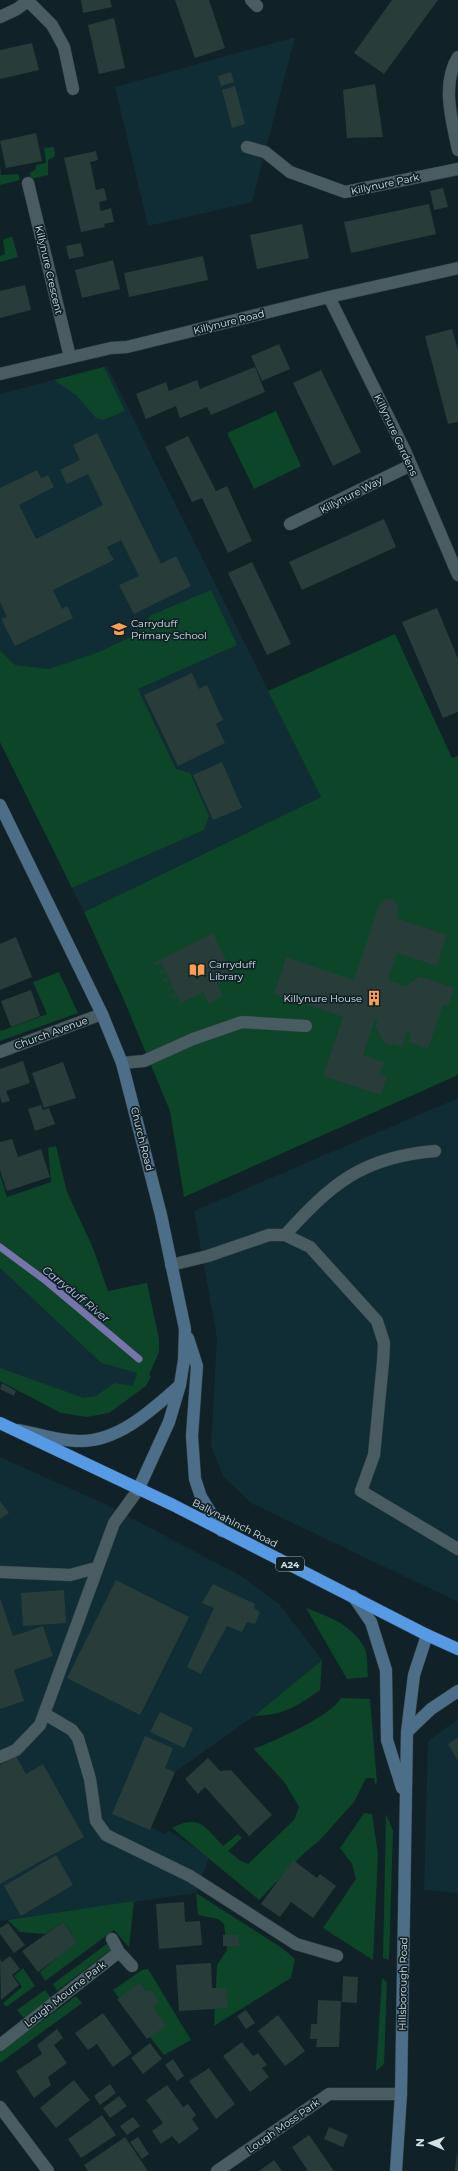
<svg xmlns="http://www.w3.org/2000/svg" width="458" height="2171" font-family="Montserrat,sans-serif">
	<rect width="100%" height="100%" fill="#102227"/>
	<path fill="#102c34" d="M295 37 252 202 148 226 115 87Z
		M107 366 321 797 84 912 0 742V394Z
		M458 1098V1602L251 1503 223 1476 211 1446 217 1338 194 1211Z
		M0 1268 101 1363 151 1376 101 1414 61 1413 0 1381Z
		M0 1457 107 1505 241 1576 279 1604 322 1660 254 1716 175 1772 151 1828 165 1834 168 1830 209 1857 196 1893 0 1921Z
		M458 1719V1893L424 1890 428 1741Z"/>
	<path fill="#0c4527" d="M54 147 55 156 48 160V175L31 179 30 173 36 169V165L46 163 44 148Z
		M0 164 1 175 18 174 20 180 0 185Z
		M12 236 18 257 0 262V256L5 254 3 240Z
		M104 367 125 411 103 420 96 418 76 395 54 380Z
		M276 411 301 466 254 489 227 433Z
		M211 590 237 645 138 689 176 769 190 773 209 816 204 830 72 888 0 742V650L15 665 49 669 99 652 137 634 151 615Z
		M395 634 452 758 458 756V1075L184 1197 170 1111 124 1000 84 912 321 797 268 691Z
		M59 972 78 1013 0 1041V1029L1 1031 47 1014 33 982Z
		M56 1146 67 1192 93 1248 108 1291 147 1283 159 1339V1352L149 1375 151 1376 146 1386 109 1413 87 1417 61 1413 0 1381V1368L84 1398 96 1396 114 1383 133 1386 137 1373 101 1363 0 1268V1174L7 1197 51 1182 48 1148Z
		M306 1608C328 1616 352 1625 364 1647 368 1654 367 1668 368 1677L347 1679Z
		M322 1660 320 1690C296 1707 284 1715 254 1716Z
		M341 1698 370 1699 377 1783 375 1784 374 1778H366L354 1802 319 1841 304 1853 259 1900 172 1828C199 1814 205 1827 223 1846L238 1834 242 1838 228 1851 241 1861 248 1864 294 1820 299 1807 285 1783 254 1749C274 1741 331 1716 341 1698Z
		M364 1813 372 1814 378 1854 373 1960 323 1928 356 1879 352 1864 340 1848Z
		M386 1814 393 1831 389 1960 383 1958Z
		M196 1893 282 1948 295 1959 291 1978 214 2026 217 1965 227 1950 224 1924 218 1919 198 1915Z
		M134 1901 129 1947 114 1930 45 1981 40 1972 76 1941 63 1922 45 1934 20 1932 8 1920Z
		M108 1943 112 1949 57 1991 53 1984Z
		M23 1968 35 1986 6 2007 3 2003 22 1987 14 1976Z
		M148 1969 191 2040 164 2055 113 1990 142 1970Z
		M382 1978 387 1982 384 2064 376 2071Z
		M45 1990 51 1998 24 2018 17 2010Z
		M76 1996 82 2003 0 2063V2052Z"/>
	<g fill="none" stroke-linecap="round" stroke-linejoin="round">
		<path stroke="#7674aa" stroke-width="7" d="M0 1247 46 1281 139 1359"/>
	</g>
	<path fill="#283c39" d="M81 0H110L112 7 83 13Z
		M175 0H209L225 48 195 58Z
		M392 0H438L384 74 354 53Z
		M114 18 125 68 99 74 88 25Z
		M32 43 39 70 0 79V50Z
		M231 72 234 82 221 86 218 76Z
		M375 84 383 137 347 138 343 90Z
		M235 86 245 124 232 128 222 90Z
		M36 133 42 161 6 168 0 141Z
		M96 151 98 160 90 162 96 190 104 188 107 200 99 202 100 208 101 211 111 208 114 222 104 224 105 227 81 232 64 158Z
		M443 188 448 207 434 210 430 191Z
		M429 204 436 234 351 253 344 222Z
		M302 224 309 258 257 269 250 235Z
		M81 243 84 256 69 259 66 246Z
		M203 256 208 280 129 297 124 273Z
		M113 260 120 289 82 298 75 270Z
		M25 285 31 310 0 318V291Z
		M452 329 458 350V422L448 424 425 336Z
		M279 344 290 369 262 381 251 356Z
		M255 367 265 392 211 415 207 407 180 418 176 406 146 419 136 394 166 382 169 391 197 380 200 389Z
		M321 370 361 452 333 466 293 383Z
		M97 433 161 564 176 556 191 586 134 614 119 585 139 576 121 540 107 547 114 560 53 590 62 609 67 606 73 618 15 646 1 619 7 617 0 602V488L37 470 41 478 48 475 54 487 19 505 36 539 103 505 88 474 67 484 60 470 80 460 73 445Z
		M188 436 216 491 227 486 252 541 228 553 202 498 192 502 165 447Z
		M384 519 396 547 302 590 289 562Z
		M252 562 291 644 267 655 228 573Z
		M437 608 458 659V712L443 718 402 622Z
		M192 673 199 689 207 685 223 720 216 724 225 743 178 766 144 695Z
		M222 762 242 808 213 820 193 775Z
		M386 899H392L399 906 397 918 447 935 437 966 397 953 388 980 406 986 420 976 454 988 448 1006 443 1005 428 1049 408 1042 411 1033 407 1032 402 1047 392 1044 391 1046 385 1044 375 1026 378 1020 375 1019 363 1055 384 1062 380 1074 387 1076 381 1095 323 1076 343 1017 296 1001 297 997 290 995 289 999 274 994 286 957 354 980 379 905Z
		M213 933 234 976 217 984 223 996 209 1004 203 992 175 1006 180 1002 177 995 171 998V996L176 993 172 987 167 990 166 988 172 985 169 979 164 982 162 980 168 977 165 971 160 974 159 972 164 969 161 963 155 965 154 963Z
		M16 937 32 977 0 990V944Z
		M31 990 40 1016 11 1027 1 1001Z
		M23 1061 30 1083 6 1091 10 1101 2 1103 0 1097V1069Z
		M63 1062 76 1098 44 1108 32 1073Z
		M41 1105 43 1110 49 1108 55 1124 35 1131 28 1109Z
		M12 1139 18 1157 41 1149 50 1177 7 1191 0 1170V1142Z
		M2 1383 16 1391 14 1396 0 1389Z
		M0 1501 9 1513 0 1519Z
		M116 1580 189 1617 140 1715 67 1678Z
		M213 1584 255 1604 254 1608 260 1612 255 1624 247 1622 242 1632 227 1626 201 1674 187 1667 214 1608 202 1603Z
		M64 1590 66 1623 23 1626 21 1593Z
		M0 1598 13 1636 43 1626 53 1656 14 1670 24 1701 0 1709Z
		M160 1712 193 1728 184 1748 150 1732Z
		M145 1736 173 1748 165 1768 175 1772 150 1830 112 1814Z
		M458 1738V1761L448 1744Z
		M16 1756 26 1774 43 1764 84 1837 0 1884V1765Z
		M208 1758 220 1771 231 1770 272 1815 249 1836 205 1787 198 1794 185 1779Z
		M56 1855 73 1885 21 1916 4 1886Z
		M293 1860 317 1878 320 1874 336 1886 313 1918 291 1902 280 1917 261 1904Z
		M184 1902 185 1922 200 1921 202 1945 159 1949 156 1904Z
		M63 1922 76 1941H79L38 1972 22 1951Z
		M8 1923 25 1945 14 1953 0 1934V1928Z
		M223 1935H238L240 1946H223Z
		M10 1956 20 1969 12 1975 19 1985 1 2000 0 1959 2 1962Z
		M211 1963 212 1988H227L228 2008 179 2011 176 1965Z
		M343 1976 358 1977 357 2003 342 2002Z
		M140 1983 146 1992 151 1990 159 2002 153 2006 166 2026 147 2039 117 1999Z
		M318 2000 341 2001 339 2047H316L317 2039H310L311 2024H317Z
		M246 2010 255 2023 246 2029 237 2016Z
		M103 2013 132 2053 113 2067 97 2044 88 2050 75 2033Z
		M278 2015 305 2051 285 2066 258 2031Z
		M57 2029 63 2038 54 2045 67 2063 48 2077 51 2085 34 2098 16 2071 42 2054 37 2045Z
		M242 2042 253 2056 258 2053 267 2065 262 2068 269 2077 250 2092 223 2056Z
		M150 2043 162 2059 143 2074 131 2058Z
		M173 2059 184 2076 177 2081 165 2065Z
		M209 2068 235 2104 216 2119 189 2081Z
		M74 2080 90 2100 56 2128 40 2108Z
		M110 2084 116 2093 100 2105 94 2096Z
		M167 2085 183 2107 188 2104 196 2115 192 2119 199 2129 179 2144 172 2136 161 2144 152 2131 163 2123 146 2100Z
		M119 2096 127 2106 110 2118 103 2108Z
		M102 2115 116 2135 81 2158 68 2139Z
		M133 2117 140 2126 127 2135 120 2126Z
		M329 2127 348 2135 343 2147 324 2139Z
		M309 2135 334 2171H308L292 2147Z
		M125 2137 148 2171H88L84 2165Z
		M138 2137 149 2154 142 2159 130 2142Z
		M457 2151 458 2171H455Z
		M274 2160 282 2171H259Z"/>
	<g fill="none" stroke-linecap="round" stroke-linejoin="round">
		<defs>
			<path id="lane" d="M247 147 265 152 290 172
				M122 1063 144 1061 193 1039 242 1022 306 1026
				M285 1235C332 1183 363 1157 435 1151
				M171 1265 208 1256 269 1235H285L310 1247 377 1321 384 1343 383 1362 374 1455 361 1491 458 1549
				M0 1572 70 1575 96 1568
				M45 1714 72 1730 78 1738 90 1779 96 1821 106 1835 190 1876 296 1944 337 1956
				M0 1757 16 1750 40 1725 114 1523 138 1490"/>
			<path id="street" d="M251 0 257 6
				M28 1 52 25 64 47 73 89
				M0 17 17 9 29 0
				M458 57C441 84 452 121 458 150
				M290 172 345 192 458 169
				M28 183 70 357
				M329 297 406 453 458 575
				M0 374 111 348 127 347 329 297 458 268
				M290 524 411 465
				M0 1052 102 1014
				M119 1952 132 1966
				M0 2045 119 1952 112 1939
				M0 2107 48 2171
				M217 2171 329 2094H401"/>
			<path id="secondary" d="M0 805 102 1014 122 1063 161 1215 185 1329 184 1360 180 1385 169 1422 138 1490
				M188 1338 197 1366 192 1436 195 1479 201 1497 222 1531
				M19 1430C38 1434 60 1441 79 1441 118 1442 152 1410 179 1386
				M353 1596 371 1622 386 1670 387 1740 402 1788
				M407 1732 431 1709 458 1691
				M396 2171 401 2094 407 1732 414 1675 427 1635"/>
			<path id="highway" d="M0 1423 173 1505 427 1635 458 1649"/>
		</defs>
		<use href="#lane" stroke="#333e43" stroke-width="13"/>
		<use href="#street" stroke="#333e43" stroke-width="13"/>
		<use href="#secondary" stroke="#333e43" stroke-width="13"/>
		<use href="#highway" stroke="#333e43" stroke-width="13"/>
		<use href="#lane" stroke="#485c62" stroke-width="12"/>
		<use href="#street" stroke="#485c62" stroke-width="12"/>
		<use href="#secondary" stroke="#4c6e89" stroke-width="12"/>
		<use href="#highway" stroke="#5699e4" stroke-width="12"/>
	</g>
	<defs>
		<symbol id="school-bare" viewBox="-9 -9 18 18"><path d="M0-5L7-2L0 1L-7-2ZM-4 1L0 2.5L4 1V4Q0 6-4 4Z" fill="#fc9d52" stroke="#102227" stroke-width="2.5" paint-order="stroke"/></symbol>
		<symbol id="library-bare" viewBox="-9 -9 18 18"><path d="M-6-4Q-3-5.5-.7-3.5V5Q-3 3-6 4ZM6-4Q3-5.5 .7-3.5V5Q3 3 6 4Z" fill="#fc9d52" stroke="#102227" stroke-width="2.5" paint-order="stroke"/></symbol>
		<symbol id="building-bare" viewBox="-9 -9 18 18"><path d="M-4-6H4V6H1V3H-1V6H-4ZM-2.5-4.3h1.7v1.8h-1.7ZM.8-4.3h1.7v1.8H.8ZM-2.5-1h1.7V.8h-1.7ZM.8-1h1.7V.8H.8Z" fill="#fc9d52" stroke="#102227" stroke-width="2.5" paint-order="stroke"/></symbol>
	</defs>
	<g fill-rule="evenodd">
		<use href="#school-bare" x="108" y="618" width="22" height="22"/>
		<use href="#library-bare" x="186" y="959" width="22" height="22"/>
		<use href="#building-bare" x="363" y="987" width="22" height="22"/>
	</g>
	<g text-anchor="middle" dominant-baseline="central" stroke-width="3.5" stroke-linejoin="round" paint-order="stroke">
		<rect fill="#102227" stroke="#9ba8ab" stroke-width="1" x="276" y="1557" width="28" height="14" rx="3"/>
		<g font-size="9" font-weight="bold" fill="#d6e1e4">
			<text x="290" y="1564">A24</text>
		</g>
		<g font-size="10" fill="#d6e1e4" stroke="#102227">
			<text transform="translate(385 184) rotate(-12)">Killynure Park</text>
			<text transform="translate(49 270) rotate(77)">Killynure Crescent</text>
			<text transform="translate(229 322) rotate(-14)">Killynure Road</text>
			<text transform="translate(396 435) rotate(65)">Killynure Gardens</text>
			<text transform="translate(351 495) rotate(-27)">Killynure Way</text>
			<text transform="translate(51 1033) rotate(-20)">Church Avenue</text>
			<text transform="translate(142 1139) rotate(76)">Church Road</text>
			<text transform="translate(235 1523) rotate(27)">Ballynahinch Road</text>
			<text transform="translate(403 1984) rotate(-89)">Hillsborough Road</text>
			<text transform="translate(65 1994) rotate(-38)">Lough Mourne Park</text>
			<text transform="translate(283 2126) rotate(-35)">Lough Moss Park</text>
		</g>
		<g font-size="10" fill="#d6e1e4" stroke="#102227" text-anchor="start">
			<text x="131" y="623">Carryduff<tspan x="131" dy="12">Primary School</tspan></text>
			<text x="209" y="964">Carryduff<tspan x="209" dy="12">Library</tspan></text>
			<text x="362" y="998" text-anchor="end">Killynure House</text>
		</g>
		<g font-size="11" font-style="italic" fill="#c3c3ef" stroke="#102227">
			<text transform="translate(76 1294) rotate(39)">Carryduff River</text>
		</g>
	</g>
	<g transform="translate(430 2143) rotate(272)" stroke="#102227" stroke-width="3" paint-order="stroke">
	<path d="M0-3L7 15L0 10L-7 15Z" fill="#d6e1e4"/>
	<text y="-6" font-size="11" font-weight="bold" text-anchor="middle" fill="#d6e1e4">N</text>
	</g>
</svg>
